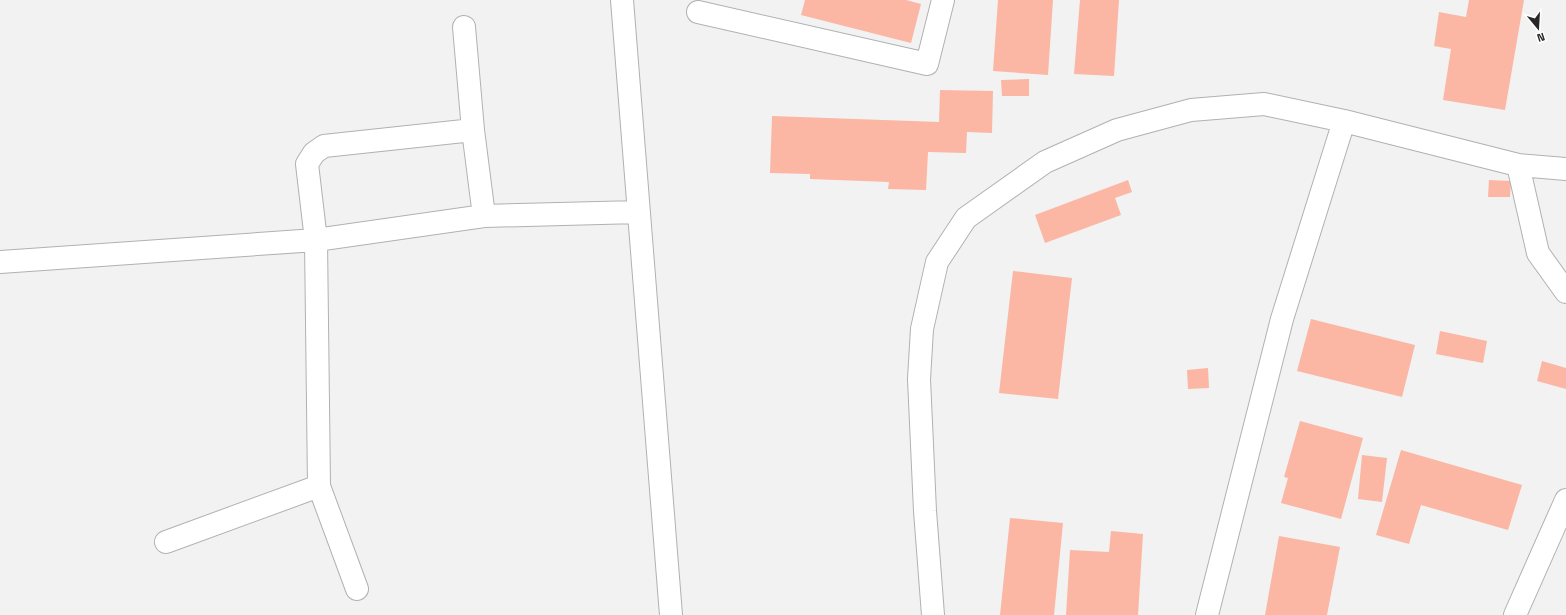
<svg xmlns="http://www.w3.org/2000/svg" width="1566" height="615" font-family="'Space Grotesk',sans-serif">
	<rect width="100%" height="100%" fill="#f2f2f3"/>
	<path fill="#fbb6a4" d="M805 0H906L921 4 911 43 801 15Z
		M998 0H1053L1048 75 993 71Z
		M1080 0H1119L1114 76 1074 74Z
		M1469 0H1524L1505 110 1443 100 1451 49 1434 46 1439 12 1466 17Z
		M1029 79V96H1002L1001 80Z
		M940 90 993 91 992 133 967 132 966 153 928 152 926 190 888 189 889 182 810 179V174L770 173 772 116 939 122Z
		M1128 180 1132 192 1115 198 1121 215 1045 243 1035 215Z
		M1489 180 1511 181 1510 197H1488Z
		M1013 271 1072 278 1058 399 999 393Z
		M1311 319 1415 345 1402 397 1297 371Z
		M1440 331 1487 341 1483 363 1436 354Z
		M1542 361 1566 368V389L1537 381Z
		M1208 368 1209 388 1188 389 1187 370Z
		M1300 421 1363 438 1341 519 1281 503 1288 478 1284 477Z
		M1401 450 1522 485 1508 530 1421 505 1409 544 1376 535Z
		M1362 455 1387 458 1382 502 1358 499Z
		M1010 518 1063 523 1054 615H1000Z
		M1111 531 1143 534 1138 615H1066L1070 550 1109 552Z
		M1279 536 1340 547 1327 615H1265Z"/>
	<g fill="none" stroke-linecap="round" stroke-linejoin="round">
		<defs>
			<path id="minor" d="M622 0 671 615
				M698 12 927 64 943 0
				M464 27 473 130 484 216
				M1518 165 1538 253 1566 292
				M0 262 316 240 484 216 638 212
				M166 542 319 486
				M357 589 319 486 316 240 307 164 314 153 324 146 473 130
				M933 615 925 511 919 379 922 329 937 262 966 218 1045 162 1117 130 1191 110 1264 104 1344 121 1518 165 1566 169
				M1207 615 1282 319 1344 121
				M1515 615 1566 500"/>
		</defs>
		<use href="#minor" stroke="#b0b1b2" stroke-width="24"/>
		<use href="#minor" stroke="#fff" stroke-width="22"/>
	</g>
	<g transform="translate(1538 28) rotate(162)" stroke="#ffffff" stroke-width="3" paint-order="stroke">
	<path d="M0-3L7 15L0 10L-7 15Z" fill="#272727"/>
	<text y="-6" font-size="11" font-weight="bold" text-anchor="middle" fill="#272727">N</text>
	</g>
</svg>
